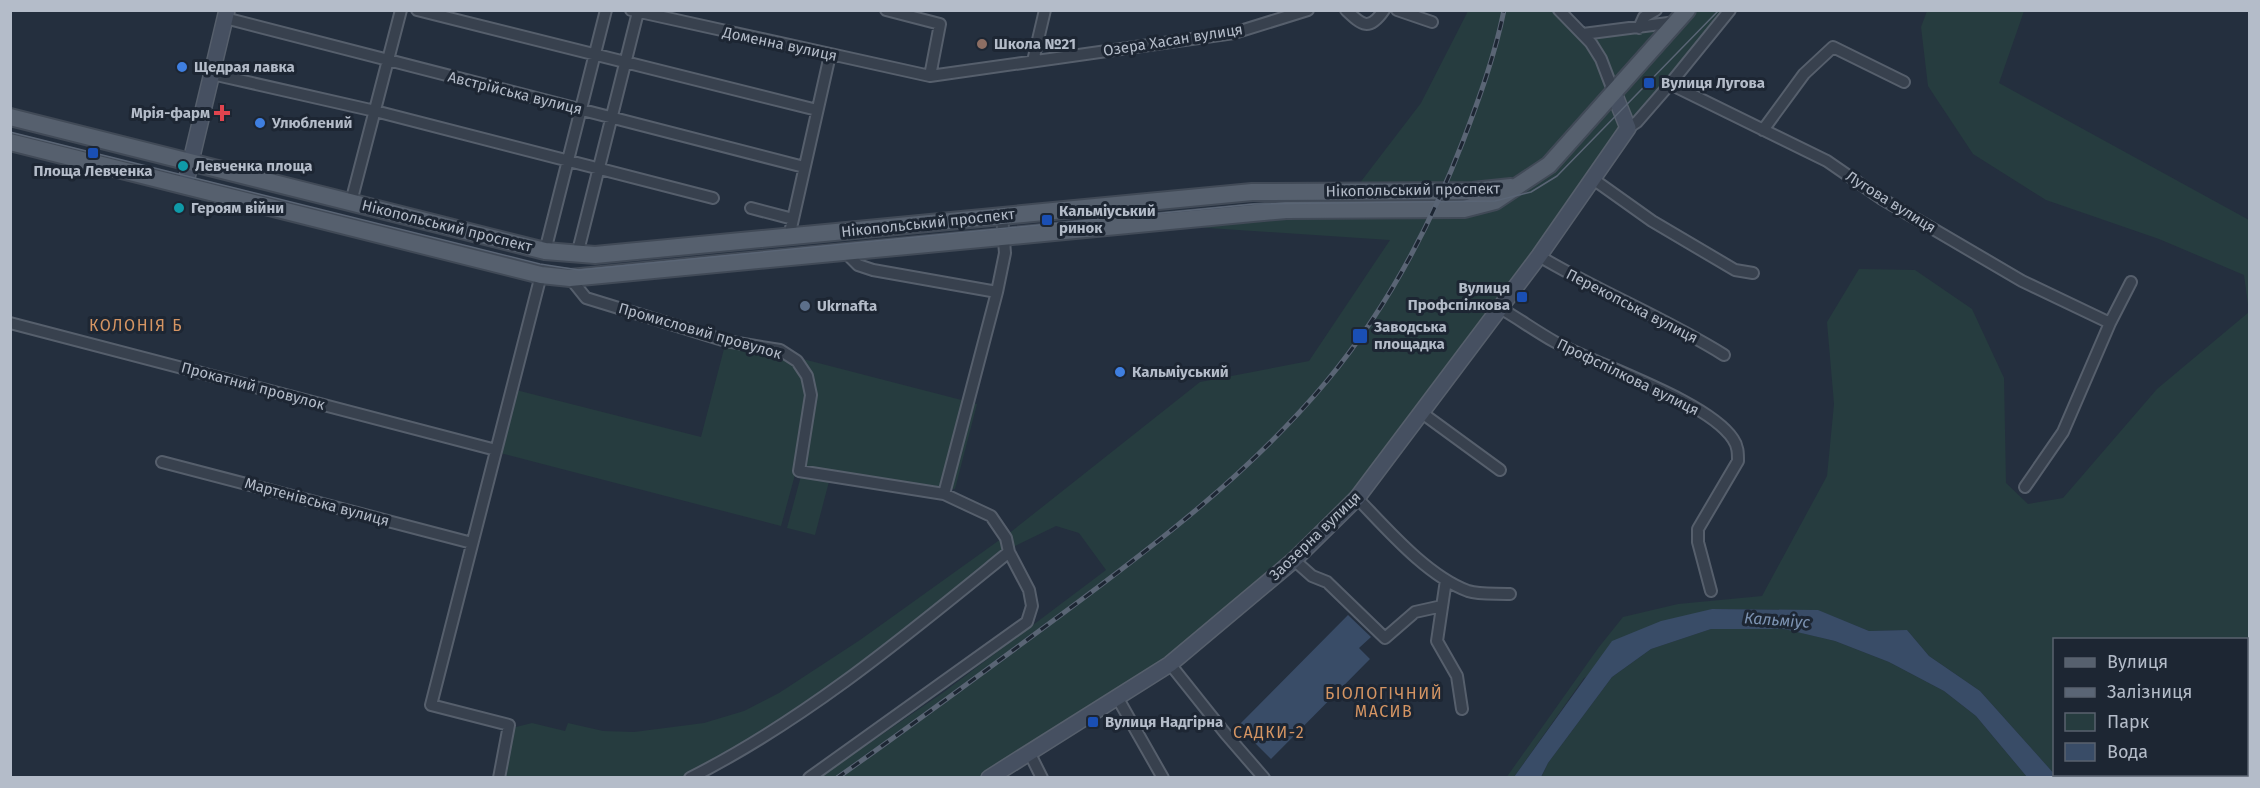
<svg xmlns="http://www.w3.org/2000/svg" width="2260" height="788" font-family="'Fira Sans',sans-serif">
	<rect width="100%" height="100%" fill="#242f3e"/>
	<path fill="#263c3f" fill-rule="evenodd" d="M1468 11H1567L1598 61 1609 91 1558 148 1512 183 1356 188 1421 103Z
		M1692 11H1730L1637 122 1357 498 1170 664 989 777H820L944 692 1106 570 1079 533 1056 526 1009 549 817 699 690 775 680 778H502L512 728 532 723 565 731 568 723 603 731 634 732 704 723 744 711 779 693 860 640 1012 531 1200 382 1309 361 1390 240 1163 225 1287 214 1464 213 1524 184Z
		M1927 11H2024L1999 83 2249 220V777H2057L1980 691 1929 656 1907 630 1869 631 1817 610 1712 609 1584 678 1514 777 1506 778 1599 647 1623 617 1678 604 1762 596 1827 476 1834 404 1827 322 1859 269 1915 270 1972 309 2004 378 2006 483 2028 504 2063 498 2157 389 2249 312 2244 275 2159 239 2046 200 1973 154 1928 86 1921 27ZM2054 640H2246V774H2054Z
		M1675 17 1614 84 1589 30Z
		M725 345 780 354 794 363 804 377 808 395 796 471 781 526 500 453 516 390 701 437Z
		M799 358 977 404 955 489 832 470 815 535 787 528 802 472 815 395Z
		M1711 629H1785L1835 641 1889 662 1944 691 1976 716 2027 777 1541 778 1548 763 1612 677 1651 649Z"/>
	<path fill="#394c67" d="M1712 609 1818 610 1869 631 1907 630 1929 656 1980 691 2057 777H2027L1976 716 1944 691 1889 662 1835 641 1784 629H1711L1651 649 1612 677 1548 763 1541 777H1514L1612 641 1661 621Z
		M1348 615 1371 637 1359 648 1370 659 1271 759 1238 726Z"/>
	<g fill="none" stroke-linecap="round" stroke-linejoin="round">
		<defs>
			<path id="street" d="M417 10 817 110
				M631 10 930 76 1234 33 1308 10
				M886 10 940 24 930 76
				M1346 10C1362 25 1369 32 1384 10
				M1397 10 1432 22
				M1559 10 1591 43 1601 59 1614 93
				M225 18 804 167
				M1639 28 1644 17 1656 10
				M1583 34 1676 22
				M1033 61 1045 10
				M212 74 375 111 713 198
				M1670 84 1827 161 1882 199 2022 281 2110 323
				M1628 128 1637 122 1670 84 1730 10
				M1763 130 1804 74 1833 47 1904 82
				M1593 179 1652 221 1735 270 1753 273
				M351 202 401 10
				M751 208 793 219
				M789 237 830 55
				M545 251 606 10
				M846 253 858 265 873 270 997 292 1005 253 1002 216
				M577 255 638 12
				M1539 256C1599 292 1665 318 1724 355
				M570 278 586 298 726 341 780 350 797 361 807 376 811 395 799 471 944 494 991 516 1006 538 1009 552 1029 590 1032 606 1027 622 809 778
				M1500 308C1519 319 1537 332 1555 342 1599 366 1708 401 1733 439 1738 446 1738 453 1738 461L1698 529V542L1711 591
				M10 323 496 450
				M1422 413 1500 470
				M162 462 472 543
				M2025 487 2063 432 2110 323 2131 282
				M944 494 997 292
				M1357 498C1387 529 1427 576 1468 591 1480 595 1497 593 1510 594
				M1294 560 1312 576 1327 582 1385 638 1415 612 1442 606
				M1446 580 1437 641 1457 676 1462 709
				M1170 664 1225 733 1264 778
				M1117 697 1163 778
				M1029 752 1042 778
				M499 778 509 725 431 705 541 275
				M690 778C807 719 908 634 1009 552"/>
			<path id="secondary" d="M185 186 227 10
				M989 778 1170 664 1294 560 1357 498 1539 256 1628 128 1614 93"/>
			<path id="primary" d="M10 117 545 251 595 255 1252 192 1473 191 1511 187
				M10 142 541 275 570 278 1286 210 1464 209 1495 201 1549 165 1687 10"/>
		</defs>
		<use href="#street" stroke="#565f6c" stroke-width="14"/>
		<use href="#secondary" stroke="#565f6c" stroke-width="18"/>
		<use href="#primary" stroke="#414a57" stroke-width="20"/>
		<use href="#street" stroke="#38414e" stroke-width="10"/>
		<use href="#secondary" stroke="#465061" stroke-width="15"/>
		<use href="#primary" stroke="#56606e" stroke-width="16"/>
		<path stroke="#5a6575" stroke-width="1.5" d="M10 132 540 264 579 270 1254 204 1495 201 1531 192 1557 176 1719 10"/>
		<defs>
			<path id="rail" d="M837 778C912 725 985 671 1058 617 1154 546 1249 474 1326 382 1386 310 1430 227 1463 141 1479 99 1495 55 1504 10"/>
		</defs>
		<use href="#rail" stroke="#5a6575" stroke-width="5"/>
		<use href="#rail" stroke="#1d2633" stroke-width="3" stroke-dasharray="9" stroke-linecap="butt"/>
	</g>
	<circle fill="#8d6e63" stroke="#1d2633" stroke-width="2" cx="982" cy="44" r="6"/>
	<g fill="#3f7fe0" stroke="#1d2633" stroke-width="2">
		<circle cx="182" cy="67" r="6"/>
		<circle cx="260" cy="123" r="6"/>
		<circle cx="1120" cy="372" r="6"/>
	</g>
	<g fill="#1a4fb4" stroke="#1d2633" stroke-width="2">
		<rect x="1643" y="77" width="12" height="12" rx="3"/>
		<rect x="87" y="147" width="12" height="12" rx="3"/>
		<rect x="1041" y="214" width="12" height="12" rx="3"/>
		<rect x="1516" y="291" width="12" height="12" rx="3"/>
		<rect x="1352" y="328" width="16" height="16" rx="3"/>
		<rect x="1087" y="716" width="12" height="12" rx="3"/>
	</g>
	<path fill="#e0444e" stroke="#1d2633" stroke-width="2" d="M219 104h6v6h6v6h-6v6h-6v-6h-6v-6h6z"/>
	<g fill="#0f9aa8" stroke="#1d2633" stroke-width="2">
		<circle cx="183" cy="166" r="6"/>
		<circle cx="179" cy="208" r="6"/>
	</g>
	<circle fill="#5c6f8a" stroke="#1d2633" stroke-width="2" cx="805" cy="306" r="6"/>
	<g text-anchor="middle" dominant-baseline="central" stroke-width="6" stroke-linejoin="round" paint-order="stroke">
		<g font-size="15" fill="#b4bcc9" stroke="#1d2633">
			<text transform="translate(1173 40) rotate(-9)">Озера Хасан вулиця</text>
			<text transform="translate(780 44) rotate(12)">Доменна вулиця</text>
			<text transform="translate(515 93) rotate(14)">Австрійська вулиця</text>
			<text transform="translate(1413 190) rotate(-1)">Нікопольський проспект</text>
			<text transform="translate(1891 202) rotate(32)">Лугова вулиця</text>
			<text transform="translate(928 223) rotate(-6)">Нікопольський проспект</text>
			<text transform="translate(447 226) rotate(14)">Нікопольський проспект</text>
			<text transform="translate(1632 306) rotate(27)">Перекопська вулиця</text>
			<text transform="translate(700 331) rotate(16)">Промисловий провулок</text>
			<text transform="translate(1628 377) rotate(26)">Профспілкова вулиця</text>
			<text transform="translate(253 386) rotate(15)">Прокатний провулок</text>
			<text transform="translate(317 502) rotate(15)">Мартенівська вулиця</text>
			<text transform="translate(1315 536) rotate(-44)">Заозерна вулиця</text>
		</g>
		<g font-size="15" font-weight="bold" fill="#b4bcc9" stroke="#1d2633" text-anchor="start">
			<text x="994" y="44">Школа №21</text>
			<text x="194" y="67">Щедрая лавка</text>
			<text x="1661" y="83">Вулиця Лугова</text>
			<text x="210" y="113" text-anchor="end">Мрія-фарм</text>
			<text x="272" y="123">Улюблений</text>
			<text x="195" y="166">Левченка площа</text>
			<text x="93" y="171" text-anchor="middle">Площа Левченка</text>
			<text x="191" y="208">Героям війни</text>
			<text x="1059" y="211">Кальміуський<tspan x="1059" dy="17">ринок</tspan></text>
			<text x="1510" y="288" text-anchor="end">Вулиця<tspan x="1510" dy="17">Профспілкова</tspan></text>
			<text x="817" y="306">Ukrnafta</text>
			<text x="1374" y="327">Заводська<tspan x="1374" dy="17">площадка</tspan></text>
			<text x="1132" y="372">Кальміуський</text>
			<text x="1105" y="722">Вулиця Надгірна</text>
		</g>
		<g font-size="16" letter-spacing="1.5" fill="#d59563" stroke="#1d2633">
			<text x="136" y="325">КОЛОНІЯ Б</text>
			<text x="1384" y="693">БІОЛОГІЧНИЙ<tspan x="1384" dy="18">МАСИВ</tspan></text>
			<text x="1269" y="732">САДКИ-2</text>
		</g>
		<g font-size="16" font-style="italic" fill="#7c92b1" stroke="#1d2633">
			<text transform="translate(1777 620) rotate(4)">Кальміус</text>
		</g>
	</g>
	<rect width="2260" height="788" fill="none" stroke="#b4bcc9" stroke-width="24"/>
	<rect x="2053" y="638" width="195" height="138" fill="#1d2633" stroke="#59626f" stroke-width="1.5"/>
	<rect x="2065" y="658" width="30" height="9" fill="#56606e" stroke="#59626f" stroke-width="1.5"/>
	<text x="2107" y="668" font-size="18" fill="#b4bcc9">Вулиця</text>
	<rect x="2065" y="688" width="30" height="9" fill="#5a6575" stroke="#59626f" stroke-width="1.5"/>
	<text x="2107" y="698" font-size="18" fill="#b4bcc9">Залізниця</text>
	<rect x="2065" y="713" width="30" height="18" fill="#263c3f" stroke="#59626f" stroke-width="1.5"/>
	<text x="2107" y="728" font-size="18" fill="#b4bcc9">Парк</text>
	<rect x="2065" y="743" width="30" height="18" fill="#394c67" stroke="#59626f" stroke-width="1.5"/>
	<text x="2107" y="758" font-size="18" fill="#b4bcc9">Вода</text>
</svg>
